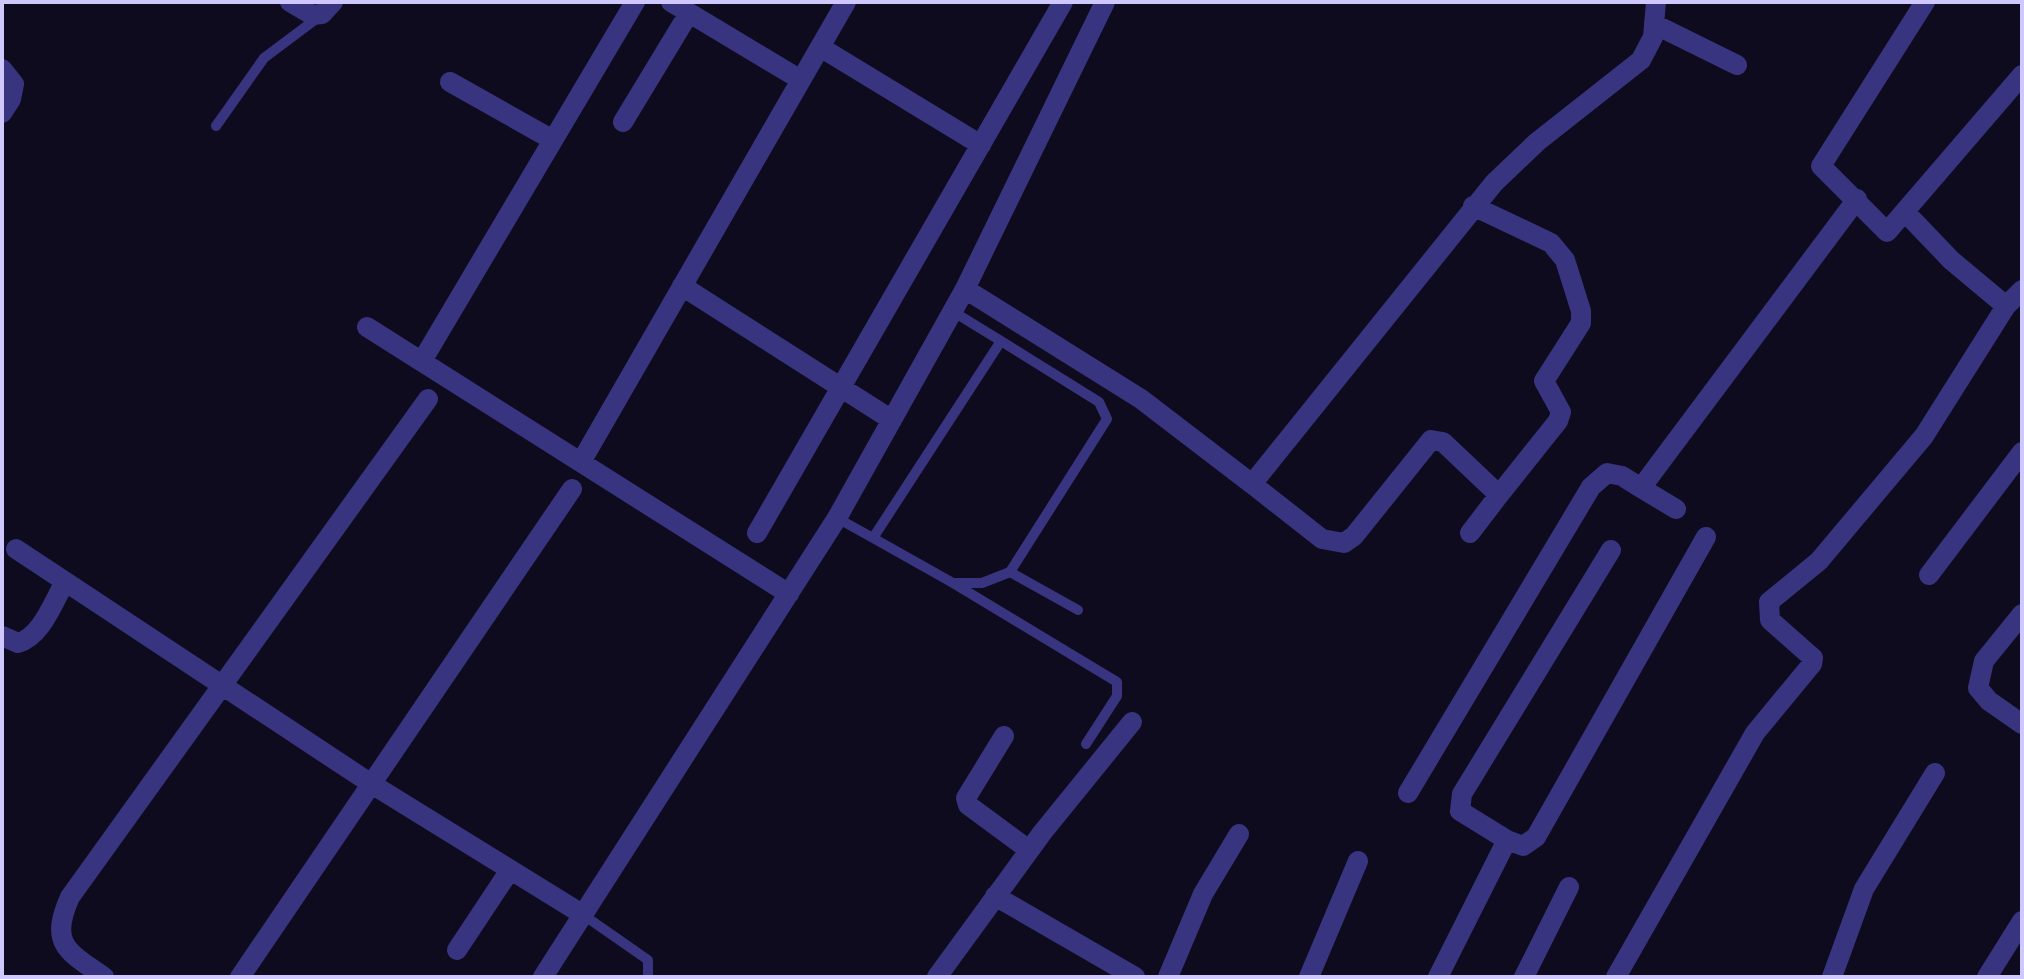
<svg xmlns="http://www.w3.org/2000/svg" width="2024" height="979" font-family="'Exo 2',sans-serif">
	<rect width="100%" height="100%" fill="#0f0b1e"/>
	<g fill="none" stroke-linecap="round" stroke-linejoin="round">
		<path stroke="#38347f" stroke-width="10" d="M216 126 264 58 320 16
			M1001 341 1099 402 1107 419 1010 572
			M837 518 873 538 1001 341 952 311
			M873 538 953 583H982L1010 572 1078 610
			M953 583 1117 682V696L1086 744
			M582 914 648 960V977"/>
		<path stroke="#38347f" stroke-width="20" d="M290 2 312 15 322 14 333 2
			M671 2 801 80
			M1925 2 1821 166 1887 232 2022 75
			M1654 24 1737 65
			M820 47 981 145
			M2 69 14 84 11 99 2 113
			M450 82 553 140
			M623 122 689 13
			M1906 213 1951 260 2006 306
			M682 286 892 420
			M965 289 1141 399 1252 484 1494 183 1537 142 1641 60 1653 37 1656 2
			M367 327 789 594
			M422 361 635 2
			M581 462 846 2
			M1252 484 1322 539 1344 543 1354 536 1431 440 1443 442 1499 495 1558 421 1561 412 1544 381 1581 323V311L1565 260 1551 243 1473 206
			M1641 488 1676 509
			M757 533 1063 2
			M1470 533 1499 495
			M16 549 370 783 582 914
			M1929 575 2022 452
			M2022 614 1984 661 1978 688 1989 701 2022 724
			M2 636 18 643C42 636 53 602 65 582
			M1004 736 966 798 968 805 1029 850
			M1408 793 1591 487 1607 473 1622 476 1641 488 1857 199
			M1507 840 1523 846 1536 837 1706 537
			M995 896 1135 977
			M457 950 510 870
			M104 977C67 951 49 944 70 897L428 399
			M240 977 572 489
			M543 977 837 518 965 289 1105 2
			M937 977 1042 833 1132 722
			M1168 977 1203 894 1239 834
			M1309 977 1358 861
			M1438 977 1507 840 1460 811 1462 794 1611 550
			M1524 977 1569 887
			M1616 977 1755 733 1812 664 1813 658 1770 620 1769 602 1819 561 1924 436 2006 306 2022 290
			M1832 977 1864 889 1935 773
			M1987 977 2022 921"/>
	</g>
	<rect width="2024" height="979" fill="none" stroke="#cfc8ff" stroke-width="8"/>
</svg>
